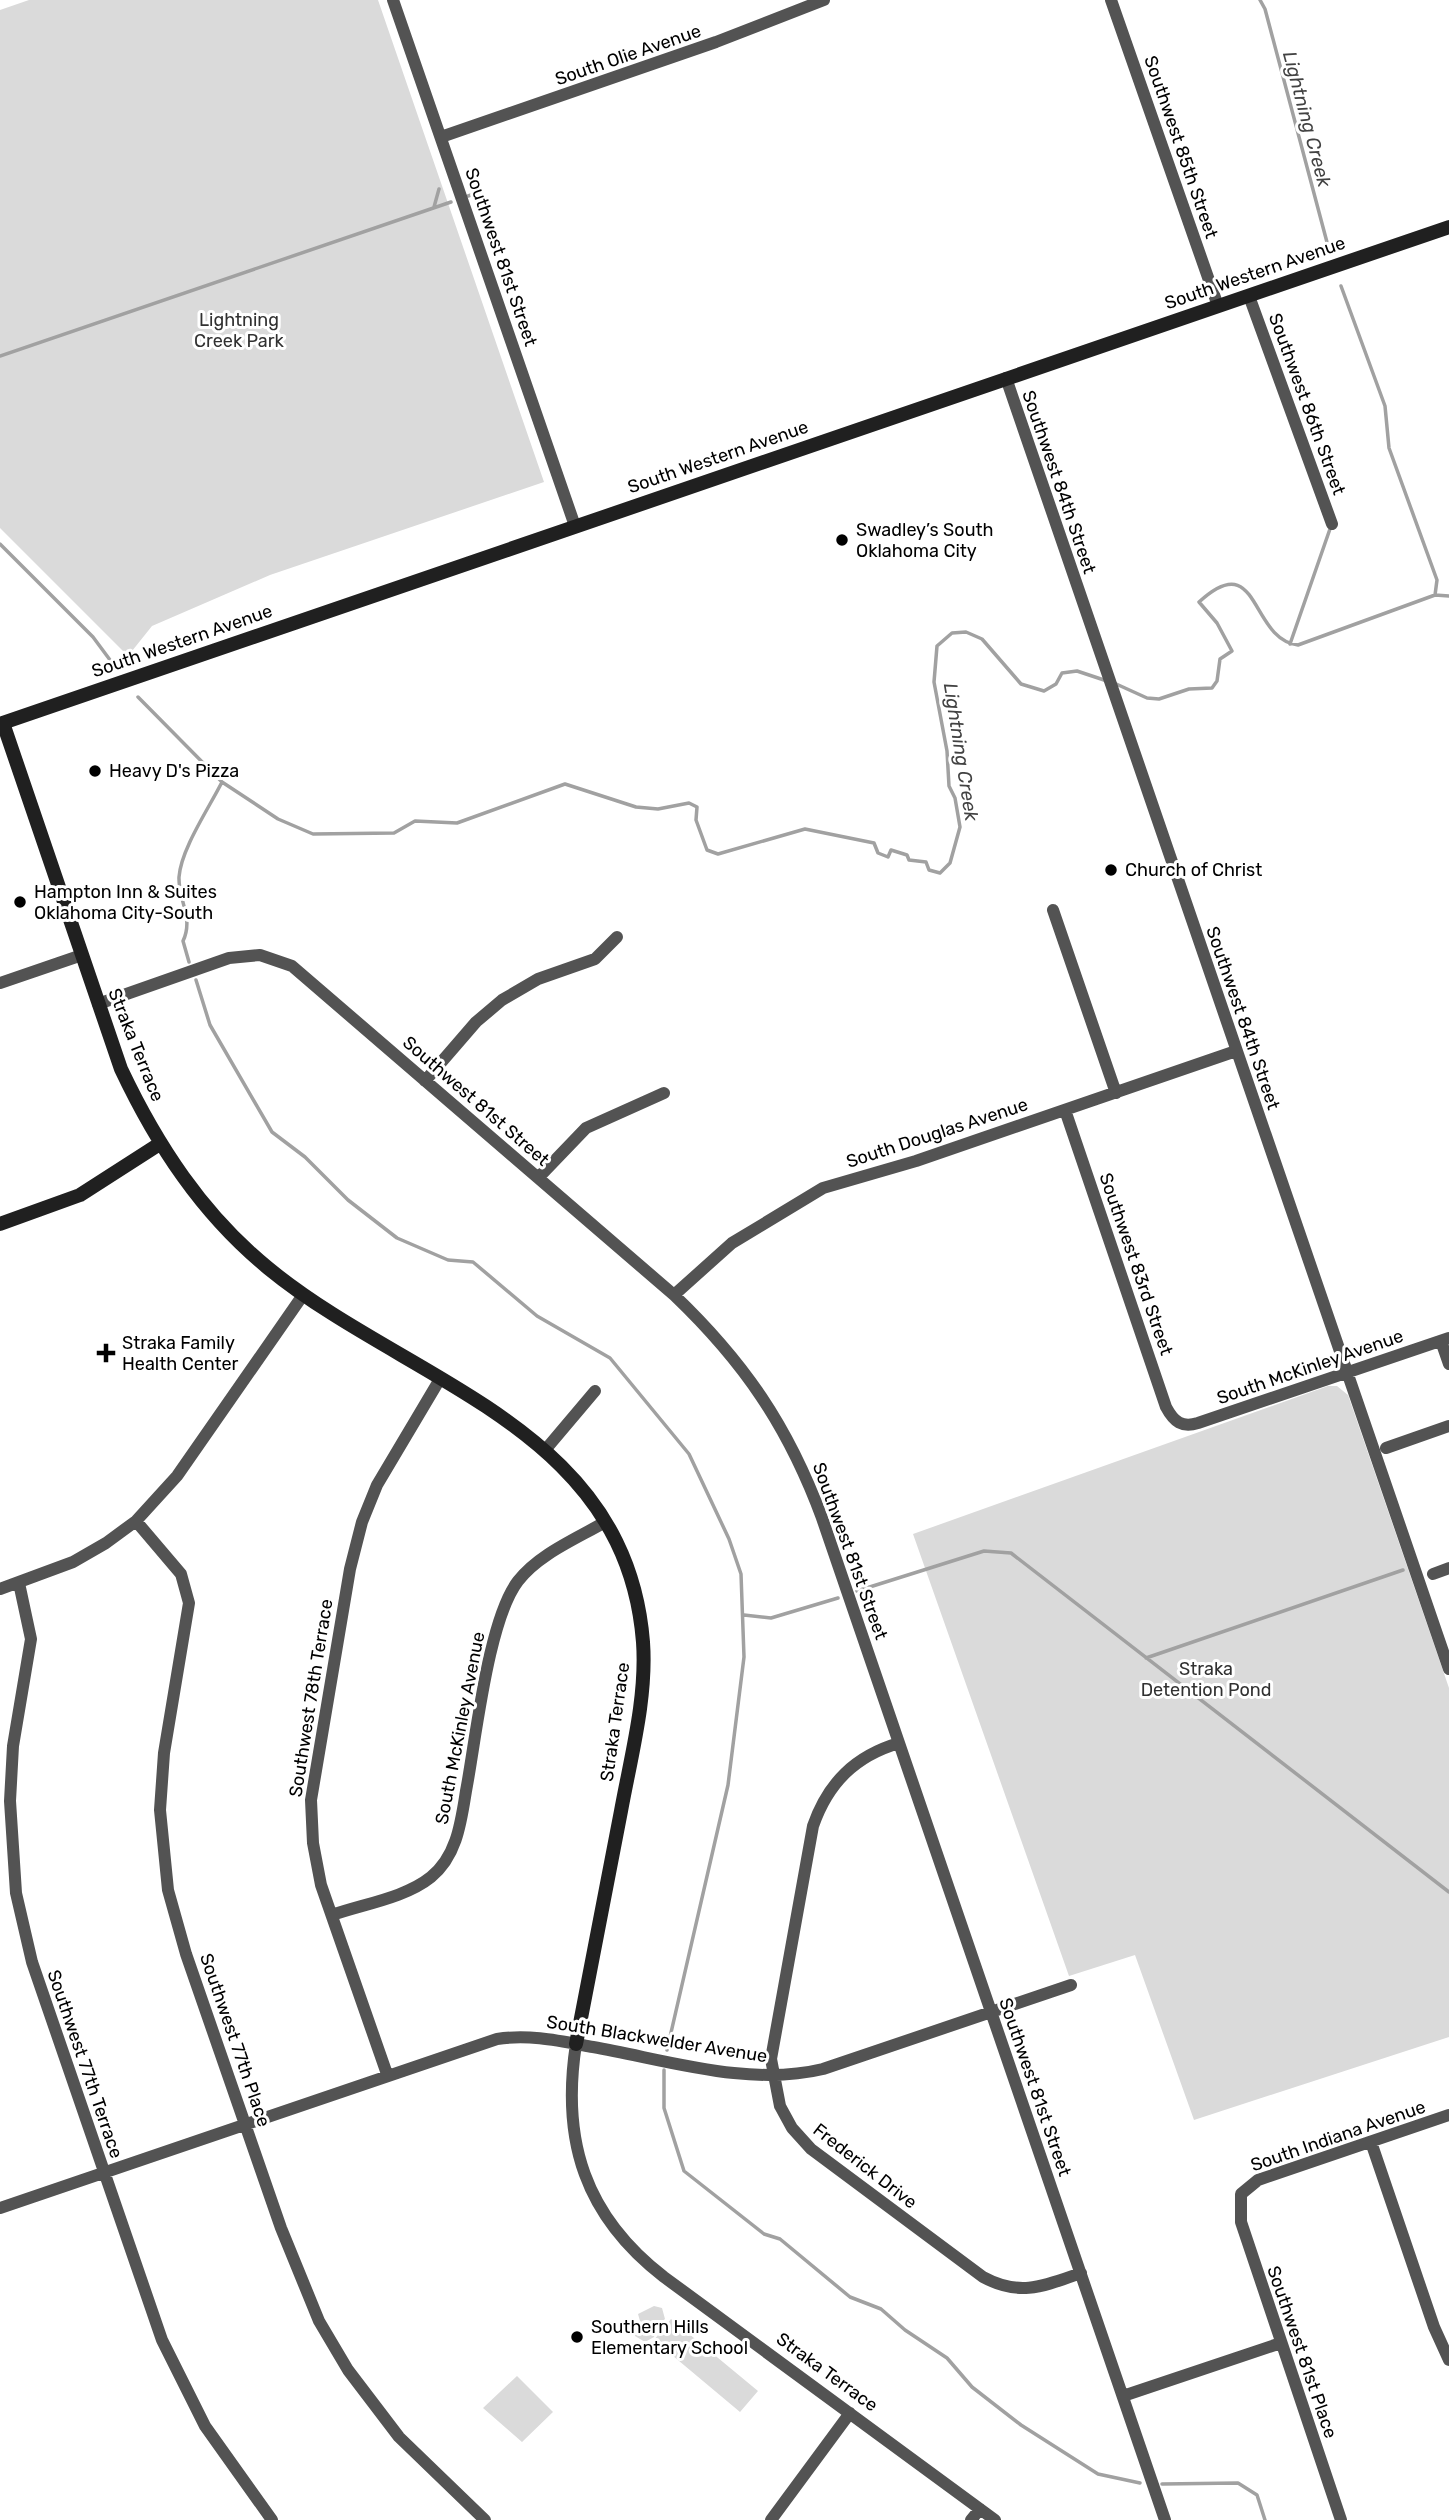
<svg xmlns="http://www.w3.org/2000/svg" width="1449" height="2520" font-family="Rubik,sans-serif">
	<rect width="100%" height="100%" fill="#fff"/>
	<path fill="#dadada" d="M29 0H378L544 482 270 575 152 626 128 656 0 528V10Z
		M1328 1386H1337L1348 1395 1449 1688V2037L1194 2120 1135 1955 1069 1976 913 1534Z
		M654 2306 662 2308 665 2319 657 2326 654 2337 645 2342 635 2336V2326L640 2321 638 2314Z
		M671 2319 758 2391 740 2412 654 2340Z
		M517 2376 553 2412 522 2442 483 2408Z"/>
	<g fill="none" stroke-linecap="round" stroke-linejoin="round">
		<path stroke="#a1a1a1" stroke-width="3.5" d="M1260 0 1265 9 1328 246
			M468 196 471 195
			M434 207 439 189
			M1341 286 1385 406 1389 448 1437 580 1435 595
			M0 356 451 202
			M0 544 93 637 113 664
			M1290 644 1331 526
			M1114 683 1147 698 1159 699 1189 689 1212 688 1217 681 1220 659 1232 651 1217 623 1199 602C1260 546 1249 639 1298 645L1435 595 1449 596
			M138 697 222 782 278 819 313 834 394 833 415 821 457 823 565 784 636 807 658 809 689 803 697 807 696 820 707 850 718 854 805 829 874 843 878 853 888 857 891 850 907 855 909 860 926 862 929 870 940 873 950 863 960 827 955 798 949 786 947 751 934 682 937 646 952 633 966 632 982 639 1021 684 1044 691 1056 684 1062 673 1077 671 1107 681
			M189 962 183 941C194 918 178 900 179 877 181 849 209 808 222 782
			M196 980 210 1025 272 1132 305 1157 348 1200 397 1238 448 1260 473 1262 537 1316 610 1358 689 1454 729 1539 741 1574 744 1657 728 1785 667 2050
			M857 1591 984 1551 1011 1553 1449 1892
			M744 1615 771 1618 838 1598
			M1146 1658 1403 1570
			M664 2070V2108L684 2171 764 2234 780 2239 850 2297 881 2309 905 2330 947 2358 972 2387 1021 2425 1098 2474 1140 2483
			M1162 2484 1238 2483 1257 2495 1265 2520"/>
		<path stroke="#535353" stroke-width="12" d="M393 0 575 526
			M1111 0 1218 306
			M441 137 716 42 824 0
			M1249 296 1332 524
			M1006 378 1449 1669
			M1053 910 1116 1093
			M0 983 82 955
			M98 1004 229 958 260 955 292 966 674 1295C744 1362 788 1426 822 1518L1165 2520
			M425 1081 476 1022 502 1000 538 979 595 959 617 937
			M1065 1110 1166 1407C1174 1422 1182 1428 1198 1423L1449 1338
			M538 1178 586 1128 664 1093
			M674 1295 732 1243 823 1188 916 1161 1236 1051
			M1441 1341 1449 1364
			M1386 1448 1449 1426
			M546 1449 595 1391
			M136 1521 181 1574 189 1603 164 1753 160 1810 168 1890 186 1954 281 2228 319 2321 348 2370 399 2437 485 2520
			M1433 1574 1449 1568
			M19 1583 31 1639 13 1746 10 1801 16 1893 32 1962 162 2340 205 2426 272 2520
			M0 1589 73 1562 106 1543 136 1521 177 1476 303 1295
			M899 1743C855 1756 828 1783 813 1826L771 2059 780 2106 792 2128 811 2149 983 2277C1020 2297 1044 2286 1081 2273
			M332 1915C363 1904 405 1898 431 1877 457 1856 461 1822 466 1791 476 1739 488 1620 518 1581 539 1554 576 1539 605 1522
			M576 2044C561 2141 585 2216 664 2277L995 2520
			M387 2074 321 1885 313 1843 311 1800 350 1569 362 1522 377 1485 440 1379
			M1371 2142 1434 2327 1449 2360
			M0 2208 497 2039C530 2034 560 2041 593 2047 667 2060 749 2087 823 2069L1071 1985
			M1123 2396 1281 2343
			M771 2520 850 2413
			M971 2520 980 2509
			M1341 2520 1241 2222V2194L1258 2180 1449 2115"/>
		<path stroke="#202020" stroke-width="14" d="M3 723 121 1069C157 1145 202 1214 268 1268 408 1383 626 1426 643 1642 647 1698 631 1756 621 1811 606 1888 591 1966 576 2044
			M0 724 1449 227
			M0 1224 80 1195 161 1143"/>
	</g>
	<g fill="#000" stroke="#fff" stroke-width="2.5">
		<circle cx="842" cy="540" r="7"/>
		<circle cx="95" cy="771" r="7"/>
		<circle cx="1111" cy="870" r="7"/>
		<circle cx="20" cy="902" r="7"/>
		<path d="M102.5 1342.5h7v7h7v7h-7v7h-7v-7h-7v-7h7z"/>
		<circle cx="577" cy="2337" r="7"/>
	</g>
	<g text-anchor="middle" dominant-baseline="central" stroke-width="6" stroke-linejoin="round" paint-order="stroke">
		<g font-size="18" fill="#000" stroke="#fff">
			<text transform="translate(628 55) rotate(-19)">South Olie Avenue</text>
			<text transform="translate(1181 147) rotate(71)">Southwest 85th Street</text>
			<text transform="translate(501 257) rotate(71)">Southwest 81st Street</text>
			<text transform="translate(1255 273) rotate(-19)">South Western Avenue</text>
			<text transform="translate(1307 404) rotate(70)">Southwest 86th Street</text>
			<text transform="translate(718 457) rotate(-19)">South Western Avenue</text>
			<text transform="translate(1059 482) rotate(71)">Southwest 84th Street</text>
			<text transform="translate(182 641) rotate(-19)">South Western Avenue</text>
			<text transform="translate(1243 1018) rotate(71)">Southwest 84th Street</text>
			<text transform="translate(136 1045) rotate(68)">Straka Terrace</text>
			<text transform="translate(476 1101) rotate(41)">Southwest 81st Street</text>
			<text transform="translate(937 1133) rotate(-18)">South Douglas Avenue</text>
			<text transform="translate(1136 1264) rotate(71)">Southwest 83rd Street</text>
			<text transform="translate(1310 1367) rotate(-19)">South McKinley Avenue</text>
			<text transform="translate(850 1551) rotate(70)">Southwest 81st Street</text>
			<text transform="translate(311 1698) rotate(-81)">Southwest 78th Terrace</text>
			<text transform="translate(615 1722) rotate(-82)">Straka Terrace</text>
			<text transform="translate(460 1728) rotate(-79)">South McKinley Avenue</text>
			<text transform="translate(657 2039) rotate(9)">South Blackwelder Avenue</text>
			<text transform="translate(235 2040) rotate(71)">Southwest 77th Place</text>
			<text transform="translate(85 2064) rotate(71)">Southwest 77th Terrace</text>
			<text transform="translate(1035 2087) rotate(71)">Southwest 81st Street</text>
			<text transform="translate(1338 2136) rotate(-19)">South Indiana Avenue</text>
			<text transform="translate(865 2166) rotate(38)">Frederick Drive</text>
			<text transform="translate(1302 2352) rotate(71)">Southwest 81st Place</text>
			<text transform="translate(827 2372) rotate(36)">Straka Terrace</text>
		</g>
		<g font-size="18" fill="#313131" stroke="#fff">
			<text x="239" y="320">Lightning<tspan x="239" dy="21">Creek Park</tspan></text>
			<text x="1206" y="1669">Straka<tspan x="1206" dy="21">Detention Pond</tspan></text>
		</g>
		<g font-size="18" fill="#000" stroke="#fff" text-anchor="start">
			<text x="856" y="530">Swadley’s South<tspan x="856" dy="21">Oklahoma City</tspan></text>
			<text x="109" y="771">Heavy D's Pizza</text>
			<text x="1125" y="870">Church of Christ</text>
			<text x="34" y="892">Hampton Inn &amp; Suites<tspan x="34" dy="21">Oklahoma City-South</tspan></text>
			<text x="122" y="1343">Straka Family<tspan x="122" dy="21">Health Center</tspan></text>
			<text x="591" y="2327">Southern Hills<tspan x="591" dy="21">Elementary School</tspan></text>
		</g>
		<g font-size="19" font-style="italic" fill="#424242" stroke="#fff">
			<text transform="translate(1307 119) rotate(75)">Lightning Creek</text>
			<text transform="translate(961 752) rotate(81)">Lightning Creek</text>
		</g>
	</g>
</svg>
